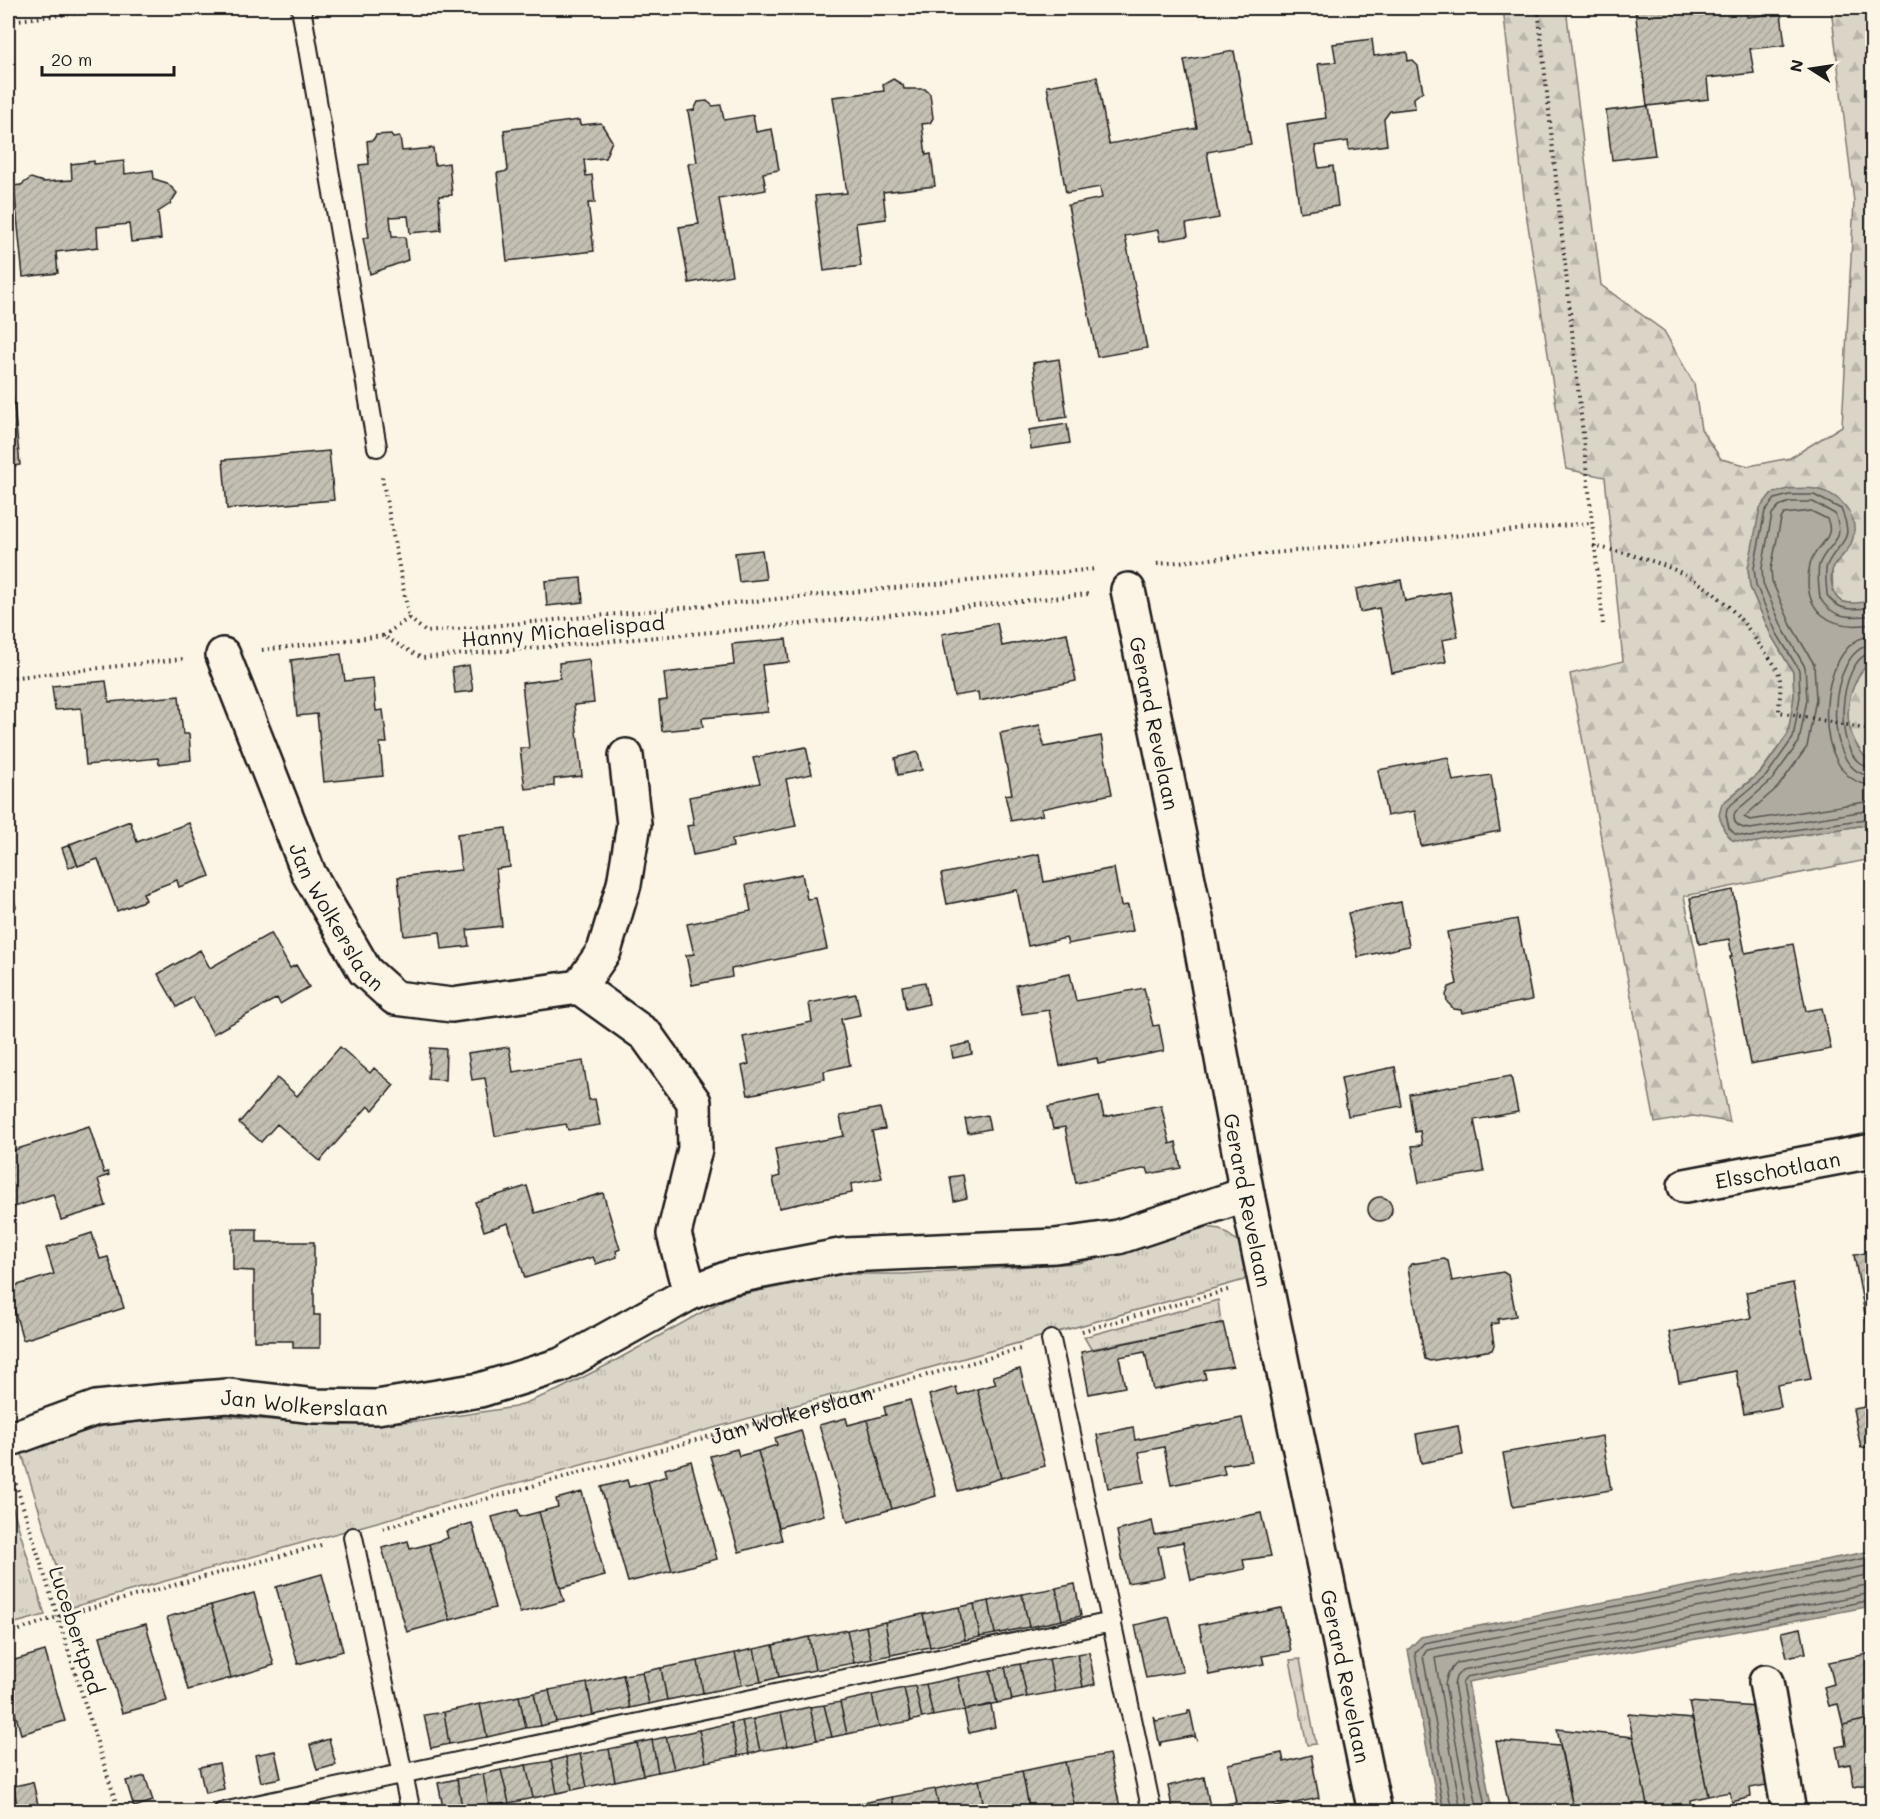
<svg xmlns="http://www.w3.org/2000/svg" width="1880" height="1819" font-family="Mali,sans-serif">
	<defs>
		<pattern id="grass-tufts" width="24" height="20" patternUnits="userSpaceOnUse" patternTransform="scale(1.5)"><rect width="24" height="20" fill="#dbd5c8"/><path d="M3 7l-1-3M5 7V3M7 7l1-3M15 17l-1-3M17 17v-4M19 17l1-3" fill="none" stroke="#bbb6ab"/></pattern>
		<pattern id="forest-firs" width="22" height="20" patternUnits="userSpaceOnUse" patternTransform="scale(1.5)"><rect width="22" height="20" fill="#dbd5c8"/><path d="M5 1l3.5 6h-7zM16 11l3.5 6h-7z" fill="#bbb6ab"/></pattern>
		<pattern id="building-hatch" width="6" height="6" patternUnits="userSpaceOnUse" patternTransform="scale(1.5)"><rect width="6" height="6" fill="#c4c0b3"/><path d="M-1 1l2-2M0 6l6-6M5 7l2-2" fill="none" stroke="#a8a499"/></pattern>
	</defs>
	<rect width="100%" height="100%" fill="#fcf5e5"/>
	<filter id="ink" filterUnits="userSpaceOnUse"><feTurbulence type="fractalNoise" baseFrequency=".0167" numOctaves="2"/><feDisplacementMap in="SourceGraphic" scale="12" xChannelSelector="R" yChannelSelector="G"/><feConvolveMatrix kernelMatrix="1 2 1 2 8 2 1 2 1" color-interpolation-filters="sRGB"/></filter>
	<g filter="url(#ink)">
		<path fill="url(#grass-tufts)" stroke="#7c7872" stroke-width="1.5" d="M1207 1227 1220 1229 1242 1244 1250 1271 1244 1280 69 1608 21 1451 110 1424 179 1416H224L334 1425 421 1421 515 1407 558 1390 611 1363 729 1297 842 1274H903L1078 1263Z
			M1218 1300 1221 1323 1091 1349 1084 1337Z
			M8 1492 45 1615 8 1625Z
			M1300 1659 1316 1744 1307 1745 1290 1660Z"/>
		<path fill="url(#forest-firs)" stroke="#7c7872" stroke-width="1.5" d="M1503 8H1566L1601 285 1664 331 1694 384 1701 429 1721 459 1749 466 1790 458 1842 426 1854 202 1831 8H1872V602L1855 604 1840 601 1833 593 1832 569 1850 546 1748 568 1750 587 1771 635 1793 672 1794 697 1788 734 1761 771 1722 804 1750 843 1872 824V859L1684 896 1730 1122 1693 1116 1655 1123 1570 674 1623 661 1605 477 1566 469 1525 206Z
			M1872 656V764C1837 732 1843 691 1872 656Z"/>
		<path fill="#b0aba1" stroke="#75726c" stroke-width="1.5" d="M1788 489C1797 489 1807 487 1815 489 1842 494 1863 519 1850 546 1846 554 1836 560 1833 568 1829 577 1832 597 1841 601 1851 606 1862 601 1872 602 1873 618 1875 637 1872 653 1872 660 1862 670 1858 677 1841 708 1846 740 1872 764V824L1750 843 1732 840 1724 830 1719 815 1722 804 1761 772 1788 734 1794 697 1793 672 1771 635 1750 587 1748 568 1760 508 1771 494Z
			M1872 1551V1606L1468 1682 1492 1811H1439L1408 1650 1421 1637Z"/>
		<g fill="none" stroke-linecap="round" stroke-linejoin="round">
			<path stroke="#575551" stroke-width="1.5" d="M1872 607C1854 610 1838 612 1827 595 1827 587 1824 573 1827 565 1839 539 1856 544 1841 509L1814 495H1789L1775 499 1765 511 1754 568 1756 585 1776 632 1799 670 1800 697 1793 738 1766 776 1727 808 1726 815 1729 828 1735 834 1749 837 1872 818
				M1872 615C1851 618 1832 619 1820 598 1819 589 1817 574 1819 565 1827 542 1847 544 1835 514L1813 502H1790L1779 506 1772 514 1762 568 1763 583 1783 629 1805 667 1807 699 1799 742 1771 781 1735 812C1731 824 1740 828 1750 829L1872 810
				M1872 624C1830 631 1800 611 1810 564 1814 546 1837 539 1827 519L1811 511 1784 514 1781 519 1771 569 1772 581 1791 625 1814 664 1816 699 1807 747 1778 787 1744 817 1750 820 1872 801
				M1872 636C1816 638 1807 782 1872 785
				M1872 645C1828 647 1819 773 1872 776
				M1872 653C1838 656 1829 763 1872 768
				M1444 1812 1415 1653 1424 1643 1872 1557
				M1452 1812 1423 1656 1427 1650 1872 1565
				M1461 1812 1435 1658 1872 1574
				M1469 1812 1445 1684 1448 1673 1457 1663 1872 1584
				M1478 1812 1454 1685 1456 1677 1462 1670 1872 1593
				M1486 1812 1462 1684 1466 1677 1872 1600"/>
		</g>
		<path fill="url(#building-hatch)" stroke="#1c1c1c" stroke-width="1.5" d="M1648 8H1746L1747 17 1781 13 1785 45 1750 49 1754 73 1707 78 1709 99 1648 106 1655 155 1612 160 1606 111 1647 106 1635 9Z
			M1372 39 1374 56 1407 52 1408 61 1412 60 1418 66 1423 91 1414 98 1415 108 1390 111 1384 119 1387 145 1349 150 1348 141 1315 146 1319 168 1333 166 1338 206 1300 212 1287 124 1326 118 1318 64 1336 62 1333 44Z
			M1234 51 1251 144 1207 152 1219 218 1186 224 1188 236 1160 241 1158 230 1125 236 1147 348 1097 357 1068 205 1102 198 1100 187 1066 193 1047 86 1097 77 1109 144 1197 128 1184 60Z
			M893 79 903 85 904 89H925L930 94 933 118 930 123 922 124 926 155 931 154 935 186 883 192 886 219 856 223 861 266 824 271 815 196 847 193 833 97 884 91 883 85Z
			M707 101 713 106 721 105 724 120 753 115 756 132 772 129 779 170 763 173 766 190 719 199 732 275 689 283 679 227 699 224 688 164 697 162 688 111 694 110 698 102Z
			M579 120 580 125 601 123 612 141 605 158 584 160 586 176 592 175 595 203H588L594 251 507 261 497 173 508 171 504 130Z
			M391 134 393 138 400 137 402 151 433 148 435 165 449 163 452 195 439 196 441 230 410 233 408 216 390 217 392 237H405L408 260 370 274 363 238 369 237 359 165 369 164 367 141 373 140 376 135Z
			M94 161V164L124 161 125 174 153 170 154 179 167 183 177 193 170 204 158 212 161 239 131 242 129 224 97 227 98 247 56 252 58 273 23 277 14 186 21 185 31 178 43 182 72 180 71 164Z
			M8 347 20 465 8 467Z
			M1059 359 1067 417 1041 421 1033 363Z
			M1067 424 1070 443 1031 449 1029 430Z
			M329 451 334 500 227 509 223 460Z
			M762 550 766 579 739 582 735 553Z
			M581 578 583 602 547 606 545 581Z
			M1401 580 1405 601 1450 592 1458 637 1442 640 1446 662 1392 673 1379 608 1360 612 1356 589Z
			M997 623 1002 646 1067 633 1076 681 979 701 978 692 954 696 942 634Z
			M786 639 789 662 762 665 768 712 702 718 703 727 662 731 659 701 667 700 664 673 734 665 732 644Z
			M341 654 345 681 373 678 376 711 383 710 387 743H380L383 776 324 782 317 714 297 716 291 660Z
			M589 659 594 703 574 705 582 776 554 779V786L525 789 520 748H529L522 683 560 678 559 663Z
			M469 665 473 691 455 693 452 668Z
			M106 681 109 702 179 696 183 734H189L191 760 159 764 158 758 86 765 81 708 55 710 52 686Z
			M1040 725 1044 747 1101 736 1112 794 1041 809 1043 815 1011 821 1005 795 1012 794 1000 733Z
			M806 747 812 774 786 779 796 826 732 839 733 847 693 855 687 826 694 825 689 797 760 783 753 758Z
			M918 752 922 770 898 775 895 758Z
			M1448 757 1453 781 1491 775 1500 831 1421 846 1415 811 1387 816 1378 770Z
			M130 821 137 842 189 823 210 876 179 887 177 880 143 893 146 900 117 911 98 859 78 866 70 844Z
			M506 828 510 867 496 869 502 926 467 930 469 946 442 949 440 932 404 936 398 877 461 870 457 834Z
			M70 845 77 864 69 868 62 848Z
			M1039 854 1044 882 1114 868 1121 906 1128 905 1133 931 1068 944 1066 938 1028 946 1017 890 947 904 941 874Z
			M802 874 807 899 816 898 827 949 731 969 732 977 692 985 686 955 694 954 687 924 751 911 746 885Z
			M8 881 16 907 8 910Z
			M1733 890 1745 953 1793 944 1806 1011 1822 1008 1831 1049 1750 1064 1730 957 1732 956 1729 939 1699 944 1690 898Z
			M1401 902 1409 946 1358 957 1348 913Z
			M1517 919 1532 1000 1462 1013 1461 1010 1454 1009 1447 1002 1446 995 1449 987 1457 984 1447 932Z
			M271 933 290 968 296 965 309 987 280 1004 277 998 213 1034 193 997 177 1007 158 974 200 950 210 968Z
			M1070 974 1076 1001 1144 988 1153 1026 1159 1025 1164 1051 1098 1064 1097 1058 1060 1066 1049 1010 1022 1014 1016 985Z
			M925 982 929 1004 906 1009 902 986Z
			M856 994 860 1015 841 1019 850 1065 824 1071 825 1079 748 1095 742 1066 749 1064 743 1037 812 1022 809 1003Z
			M970 1043 972 1054 953 1058 951 1047Z
			M340 1047 370 1073 374 1068 394 1085 373 1110 368 1106 320 1161 277 1124 261 1142 239 1123 277 1078 297 1096Z
			M509 1047 513 1072 583 1061 589 1100 595 1099 600 1125 568 1130 566 1124 495 1136 485 1078 472 1080 468 1053Z
			M430 1048 446 1049 445 1080 428 1079Z
			M1395 1067 1402 1106 1348 1116 1341 1078Z
			M1511 1076 1518 1112 1474 1120 1484 1172 1419 1183 1412 1146 1422 1145 1420 1131 1415 1132 1409 1094Z
			M1099 1096 1104 1117 1161 1105 1170 1144 1176 1142 1181 1168 1149 1174 1147 1168 1076 1183 1065 1127 1053 1129 1048 1107Z
			M880 1108 885 1129 872 1131 882 1178 851 1184 852 1193 779 1208 773 1178 780 1176 775 1149 844 1136 840 1116Z
			M987 1115 990 1129 968 1133 965 1119Z
			M89 1126 104 1173 108 1172 109 1175 98 1179 106 1206 61 1220 53 1194 8 1209V1152Z
			M963 1175 967 1198 954 1201 950 1177Z
			M527 1186 535 1213 603 1193 620 1249 616 1251 617 1257 596 1264 593 1257 525 1278 508 1223 484 1231 475 1202Z
			M1368 1209a12 12 0 1 1 24 0a12 12 0 1 1-24 0Z
			M233 1229H257V1242H314V1315H320V1348H293V1341H254V1271L233 1270Z
			M92 1233 100 1259 108 1257 124 1308 23 1340 8 1288 54 1274 46 1248Z
			M1872 1252V1351L1854 1255Z
			M1444 1259 1448 1261 1452 1281 1503 1272 1508 1275 1516 1316 1498 1319V1323L1491 1324 1494 1345 1492 1350 1430 1361 1425 1359 1408 1268 1411 1264Z
			M1793 1283 1811 1379 1777 1385 1781 1407 1744 1414 1736 1371 1679 1382 1669 1332 1751 1318 1746 1292Z
			M1223 1323 1233 1366 1204 1370 1206 1379 1153 1390 1145 1352 1119 1357 1125 1387 1089 1394 1081 1352Z
			M1020 1369 1045 1466 1001 1478 977 1389 996 1384 993 1376Z
			M956 1387 958 1395 977 1389 1001 1478 958 1491 929 1395Z
			M910 1400 936 1496 892 1509 867 1420 886 1415 884 1407Z
			M1872 1406V1446L1861 1448 1853 1409Z
			M846 1418 848 1425 867 1420 892 1509 848 1522 819 1425Z
			M1242 1418 1252 1461 1223 1465 1225 1474 1171 1485 1164 1447 1139 1452 1144 1482 1108 1488 1097 1435 1133 1427 1135 1440Z
			M1458 1426 1463 1455 1421 1463 1416 1434Z
			M801 1430 824 1515 779 1527 758 1451 777 1445 775 1438Z
			M1602 1436 1611 1490 1513 1507 1503 1453Z
			M737 1449 739 1456 758 1451 782 1540 739 1552 710 1456Z
			M691 1461 717 1559 672 1571 648 1482 667 1476 665 1469Z
			M627 1480 629 1487 648 1482 672 1571 628 1582 601 1487Z
			M582 1492 605 1576 560 1588 539 1512 558 1507 556 1499Z
			M518 1510 520 1517 539 1512 564 1601 520 1613 492 1517Z
			M1261 1513 1271 1556 1243 1560 1245 1569 1191 1580 1183 1542 1158 1547 1164 1577 1127 1583 1117 1531 1152 1521 1155 1535Z
			M472 1523 495 1608 450 1620 429 1544 448 1538 446 1531Z
			M408 1541 410 1549 429 1544 450 1620 407 1632 382 1548Z
			M322 1574 343 1651 298 1664 276 1587Z
			M1075 1584 1081 1616 1062 1620 1056 1588Z
			M1056 1588 1062 1620 1029 1627 1022 1594Z
			M254 1593 274 1665 231 1678 211 1605Z
			M1022 1594 1029 1627 995 1634 989 1601Z
			M989 1601 995 1634 980 1637 974 1604Z
			M974 1604 980 1637 965 1640 959 1607Z
			M211 1605 231 1678 188 1690 167 1617Z
			M959 1607 965 1640 930 1647 923 1614Z
			M1281 1608 1291 1651 1262 1656 1264 1664 1209 1675 1199 1625Z
			M923 1614 930 1647 891 1655 885 1622Z
			M1169 1617 1183 1672 1146 1678 1135 1625Z
			M885 1622 891 1655 872 1659 866 1626Z
			M146 1624 167 1701 122 1713 100 1636Z
			M866 1626 872 1659 854 1663 847 1630Z
			M1801 1628 1806 1653 1787 1657 1781 1632Z
			M847 1630 854 1663 815 1670 809 1637Z
			M809 1637 815 1670 779 1677 773 1645Z
			M773 1645 779 1677 761 1682 754 1649Z
			M754 1649 761 1682 742 1685 735 1653Z
			M45 1651 65 1721 21 1734 8 1688V1662Z
			M1089 1652 1095 1684 1083 1687 1077 1654Z
			M735 1653 742 1685 703 1693 698 1661Z
			M1872 1653V1718L1843 1725 1838 1704 1829 1706 1824 1687 1834 1684 1829 1662Z
			M1077 1654 1083 1687 1055 1692 1049 1659Z
			M1049 1659 1055 1692 1027 1697 1020 1664Z
			M698 1661 703 1693 667 1700 661 1668Z
			M1020 1664 1027 1697 1012 1700 1005 1667Z
			M1005 1667 1012 1700 997 1703 990 1671Z
			M661 1668 667 1700 649 1704 642 1672Z
			M990 1671 997 1703 965 1710 958 1677Z
			M642 1672 649 1704 630 1708 623 1675Z
			M623 1675 630 1708 593 1715 587 1683Z
			M958 1677 965 1710 933 1716 926 1684Z
			M587 1683 593 1715 556 1722 549 1690Z
			M926 1684 933 1716 922 1718 915 1686Z
			M915 1686 922 1718 911 1721 904 1688Z
			M904 1688 911 1721 879 1727 872 1695Z
			M549 1690 556 1722 541 1726 534 1693Z
			M534 1693 541 1726 526 1728 519 1696Z
			M872 1695 879 1727 847 1734 840 1702Z
			M519 1696 526 1728 487 1737 480 1704Z
			M840 1702 847 1734 832 1737 824 1705Z
			M1689 1702 1757 1707 1772 1784 1750 1788 1751 1797 1732 1802 1730 1792 1708 1796Z
			M480 1704 487 1737 449 1744 444 1712Z
			M824 1705 832 1737 817 1740 810 1707Z
			M991 1705 995 1727 969 1733 964 1710Z
			M810 1707 817 1740 788 1746 781 1713Z
			M1188 1710H1190L1196 1739 1193 1736 1161 1742 1160 1747 1154 1717 1156 1721 1188 1714Z
			M444 1712 449 1744 431 1748 424 1715Z
			M781 1713 788 1746 760 1751 753 1719Z
			M1628 1714 1693 1719 1708 1796 1690 1800 1691 1809 1681 1812H1672L1671 1804 1648 1809Z
			M1872 1718V1783L1854 1787 1850 1764 1840 1766 1836 1747 1846 1745 1843 1725Z
			M753 1719 760 1751 749 1754 742 1721Z
			M742 1721 749 1754 738 1756 731 1723Z
			M731 1723 738 1756 706 1762 699 1730Z
			M1557 1729 1633 1737 1648 1809 1574 1812Z
			M699 1730 706 1762 674 1769 666 1737Z
			M666 1737 674 1769 658 1772 652 1740Z
			M329 1739 336 1765 317 1770 310 1745Z
			M652 1740 658 1772 643 1775 637 1743Z
			M1496 1741 1560 1746 1574 1812H1510Z
			M637 1743 643 1775 615 1781 609 1749Z
			M609 1749 615 1781 587 1787 580 1754Z
			M275 1751 281 1778 261 1782 255 1755Z
			M1282 1753 1284 1762 1311 1755 1319 1798 1253 1812H1173L1168 1786 1204 1777 1210 1807 1236 1802 1228 1764Z
			M580 1754 587 1787 572 1790 566 1757Z
			M1109 1754 1121 1812H1076L1065 1762Z
			M566 1757 572 1790 557 1793 551 1761Z
			M551 1761 557 1793 533 1798 526 1765Z
			M1065 1762 1076 1812H1030L1022 1771Z
			M219 1763 224 1789 205 1793 199 1767Z
			M526 1765 533 1798 509 1803 501 1770Z
			M501 1770 509 1803 489 1807 483 1774Z
			M1022 1771 1030 1812H985L979 1780Z
			M483 1774 489 1807 463 1812 457 1779Z
			M145 1776 153 1801 134 1807 126 1781Z
			M457 1779 463 1812H444L438 1783Z
			M979 1780 985 1812H940L935 1789Z
			M33 1782 39 1809 18 1812 14 1786Z
			M935 1789 940 1812H895L892 1797Z
			M892 1797 895 1812H850L848 1806Z"/>
		<g fill="none" stroke-linecap="round" stroke-linejoin="round">
			<defs>
				<path id="service" d="M301 8 377 447
					M1051 1340 1152 1812
					M353 1537 411 1812
					M223 1812 1112 1622"/>
				<g id="minor">
					<path id="s2" d="M1128 590 1195 913 1247 1194 1375 1812"/>
					<path id="s3" d="M223 655 309 874 365 971 395 998 452 1005 579 987 646 1035 694 1102 695 1149 674 1234 690 1293"/>
					<path d="M579 987 604 951 624 884 634 824 626 756"/>
					<path id="s4" d="M1685 1186 1872 1151"/>
					<path id="s5" d="M8 1440 96 1408 165 1401 228 1396 315 1406 377 1407 480 1390 561 1365 690 1293 731 1277 845 1255 1055 1246 1118 1237 1247 1194"/>
					<path d="M1766 1682 1789 1812"/>
				</g>
			</defs>
			<use href="#service" stroke="#1c1c1c" stroke-width="22"/>
			<use href="#minor" stroke="#1c1c1c" stroke-width="38"/>
			<g stroke="#1c1c1c" stroke-width="4" stroke-dasharray="1.5 4.5" stroke-linecap="butt">
				<path d="M69 8 70 15"/>
				<path d="M1538 8 1603 624"/>
				<path d="M8 21 123 8"/>
				<path d="M382 477 409 618 426 632 1096 569"/>
				<path d="M1593 546C1667 561 1716 579 1759 644 1765 653 1777 665 1779 675 1782 686 1779 701 1779 712L1872 730"/>
				<path d="M1157 564 1590 523"/>
				<path d="M383 636 409 618"/>
				<path d="M262 650 383 636 422 658 802 624 1088 594"/>
				<path d="M8 678 183 659"/>
				<path d="M1082 1331 1228 1290"/>
				<path d="M14 1478 119 1812"/>
				<path id="s1" d="M383 1528 1020 1349"/>
				<path d="M8 1634 57 1617 321 1545"/>
			</g>
			<use href="#service" stroke="#fcf5e5" stroke-width="18"/>
			<use href="#minor" stroke="#fcf5e5" stroke-width="33"/>
		</g>
	</g>
	<g text-anchor="middle" dominant-baseline="central" stroke-width="5" stroke-linejoin="round" paint-order="stroke">
		<g font-size="21" fill="#1c1c1c" stroke="#fcf5e5">
			<text transform="translate(563 630) rotate(-5)">Hanny Michaelispad</text>
			<text stroke="none"><textPath href="#s2" startOffset="136">Gerard Revelaan</textPath></text>
			<text stroke="none"><textPath href="#s3" startOffset="286">Jan Wolkerslaan</textPath></text>
			<text stroke="none"><textPath href="#s4" startOffset="94">Elsschotlaan</textPath></text>
			<text stroke="none"><textPath href="#s2" startOffset="622">Gerard Revelaan</textPath></text>
			<text stroke="none"><textPath href="#s5" startOffset="302">Jan Wolkerslaan</textPath></text>
			<text stroke="none"><textPath href="#s1" startOffset="424">Jan Wolkerslaan</textPath></text>
			<text transform="translate(77 1630) rotate(72)">Lucebertpad</text>
			<text stroke="none"><textPath href="#s2" startOffset="1108">Gerard Revelaan</textPath></text>
		</g>
	</g>
	<rect width="1880" height="1819" fill="none" stroke="#fcf5e5" stroke-width="30"/>
	<rect x="15" y="15" width="1850" height="1789" fill="none" stroke="#1c1c1c" stroke-width="2" filter="url(#ink)"/>
	<g transform="translate(1811 69) rotate(282)" stroke="#fcf5e5" stroke-width="4.5" paint-order="stroke">
	<path d="M0-4.5L10 22L0 15L-10 22Z" fill="#1c1c1c"/>
	<text y="-9" font-size="16" font-weight="bold" text-anchor="middle" fill="#1c1c1c">N</text>
	</g>
	<path d="M42 66v9h132v-9" fill="none" stroke="#1c1c1c" stroke-width="3"/>
	<text x="51" y="66" font-size="18" fill="#1c1c1c" stroke="#fcf5e5" stroke-width="4.5" paint-order="stroke">20 m</text>
</svg>
